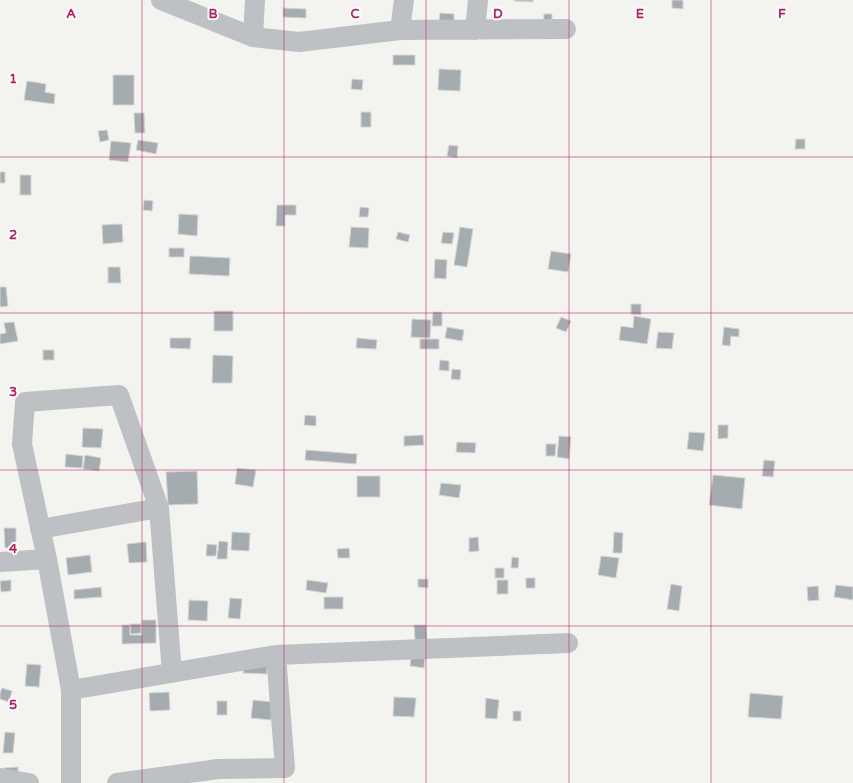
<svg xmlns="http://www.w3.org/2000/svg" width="853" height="783" font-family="'Varela Round',sans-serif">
	<rect width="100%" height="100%" fill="#f3f3f0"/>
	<path fill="#a5acb0" stroke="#d5d5d3" d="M514 0H533V2L514 1Z
		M672 0H683V9L672 8Z
		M283 8 306 9V18L283 17Z
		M440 13 454 14V22L439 21Z
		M544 14H552V27H543Z
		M393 55H415V65H393Z
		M439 69 461 70 460 91 438 90Z
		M113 75H134V105H113Z
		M352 79 363 80 362 90 351 89Z
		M27 81 46 84 45 92 55 94 54 104 24 100Z
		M361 112H371V127H361Z
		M134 113H144L145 133H135Z
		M107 130 109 140 100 142 98 131Z
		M796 139H805V149H795Z
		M138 140 158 143 156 154 136 150Z
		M111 141 131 143 128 162 109 160Z
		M449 145 458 146 457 158 447 156Z
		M0 172H5V183H0Z
		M20 175H31V195H20Z
		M144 200 153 201 152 211 143 210Z
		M277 205H296V215H285V226H276Z
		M360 207 369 208 368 217H359Z
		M179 214 198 215 197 236 178 234Z
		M122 224 123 242 103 244 102 225Z
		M351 227 369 228 368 248 349 247Z
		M460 227 473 229 467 267 454 265Z
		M398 232 410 235 408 242 396 239Z
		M443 232 454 233 452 244 441 243Z
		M169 248H184V257H169Z
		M551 251 571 254 568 272 548 269Z
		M190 256 230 258 229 276 189 274Z
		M435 259 447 260 446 279 434 278Z
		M108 267H120L121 283H108Z
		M0 287H6L8 306 0 307Z
		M631 304H641V315L631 314Z
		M214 311H233V331H214Z
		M433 312H442V326H432Z
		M634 316 651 319 647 344 619 340 621 326 633 328Z
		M561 317 571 321 566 332 556 328Z
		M412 319 431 320 430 338 411 337Z
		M14 322 18 341 0 344V334L6 333 4 323Z
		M447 327 464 330 462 341 445 338Z
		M724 327 739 329V337L731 336 730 346 722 345Z
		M658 332 674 333 672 349 656 348Z
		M170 338H191L190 349 170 348Z
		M357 338 377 340 376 349 356 348Z
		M420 339H439V349H420Z
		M43 350H54V360H43Z
		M213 355 233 356 232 383H212Z
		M440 360 449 361V371L439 370Z
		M452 369 461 370 460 380 451 379Z
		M305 415 316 416V426L304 425Z
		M718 425H728V438L718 439Z
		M83 428 103 429 101 448 82 447Z
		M689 432 705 433 703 451 687 449Z
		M423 435 424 445 404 446V436Z
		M559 436 571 437 569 459 557 457Z
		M457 442 476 443 475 453 456 452Z
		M546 444H556L555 456H546Z
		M306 450 357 454 356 464 305 460Z
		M66 454 83 456 82 468 65 467Z
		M85 455 101 458 99 471 83 469Z
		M764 460 775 461 773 477 762 476Z
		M237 468 256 470 253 487 235 484Z
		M197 471 198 504 168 505 166 472Z
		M713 475 745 478 742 509 709 505Z
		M357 476H380V497H357Z
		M441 483 461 485 459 498 439 495Z
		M4 528H16V548H5Z
		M232 532 250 533 249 551 231 550Z
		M614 532 623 533 622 553H613Z
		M478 537 479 551 469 552V538Z
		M219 541 228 542 227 559H217Z
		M146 542 147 562 129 563 127 544Z
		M207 544 217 545 216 556H206Z
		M349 548 350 558H338L337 549Z
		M90 555 92 572 68 575 66 558Z
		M601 556 619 558 616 578 598 575Z
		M512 557 519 558 518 568H511Z
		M495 568H504V578H495Z
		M526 578H535V588H526Z
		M418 579H428V588L418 587Z
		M11 580V591L1 592 0 581Z
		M307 580 328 583 326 593 306 590Z
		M497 580H508V594H497Z
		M671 584 682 586 679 611 667 609Z
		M836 585 853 587V600L834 597Z
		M818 586 819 600 808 601 807 587Z
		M101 587 102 597 74 599V590Z
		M324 597H343V609H324Z
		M230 598 242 599 240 619 228 618Z
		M189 600 208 601 207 621 188 620Z
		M142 620H156V643L122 644V625H130V635H142Z
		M130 624H141V633L131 634Z
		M414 625H426L427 640H415Z
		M411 656 425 658 424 668 410 666Z
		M244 662 267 664V674L243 673Z
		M27 664 41 665 39 687 25 686Z
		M2 688 12 691 9 702 0 699V693Z
		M169 692 170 710 150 711 149 693Z
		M750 693 783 696 781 719 748 717Z
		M394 697 416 698 414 717 393 716Z
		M486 698 499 700 497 719 485 718Z
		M253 700 273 702 271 720 251 718Z
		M217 701H227V715H217Z
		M513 711H521V721H513Z
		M5 732 15 733 13 753H3Z
		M18 767V776L5 777 4 768Z"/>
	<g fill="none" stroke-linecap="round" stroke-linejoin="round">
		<path stroke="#bdc1c4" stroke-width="20" d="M161 0 253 37 299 42 400 30 566 29
			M400 30 404 0
			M475 30 478 0
			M253 37 255 0
			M40 529 159 508
			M0 562 47 559
			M71 690 276 655 568 643
			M0 778 29 783
			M71 783V690L47 559 22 444 25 402 119 395 159 508 172 673
			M117 783 218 769 285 768 276 655"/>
	</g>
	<path fill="none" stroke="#c2185b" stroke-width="1" stroke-opacity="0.55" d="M142 0V783M284 0V783M426 0V783M569 0V783M711 0V783M0 157H853M0 313H853M0 470H853M0 626H853"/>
	<g font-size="13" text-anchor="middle" font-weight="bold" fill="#c2185b" stroke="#fff" stroke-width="4" stroke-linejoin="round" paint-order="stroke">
		<text x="71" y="18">A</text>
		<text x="213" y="18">B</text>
		<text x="355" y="18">C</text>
		<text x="498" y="18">D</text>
		<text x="640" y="18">E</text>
		<text x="782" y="18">F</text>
		<text x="13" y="83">1</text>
		<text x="13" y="239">2</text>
		<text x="13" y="396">3</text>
		<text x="13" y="553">4</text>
		<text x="13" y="709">5</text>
	</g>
</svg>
